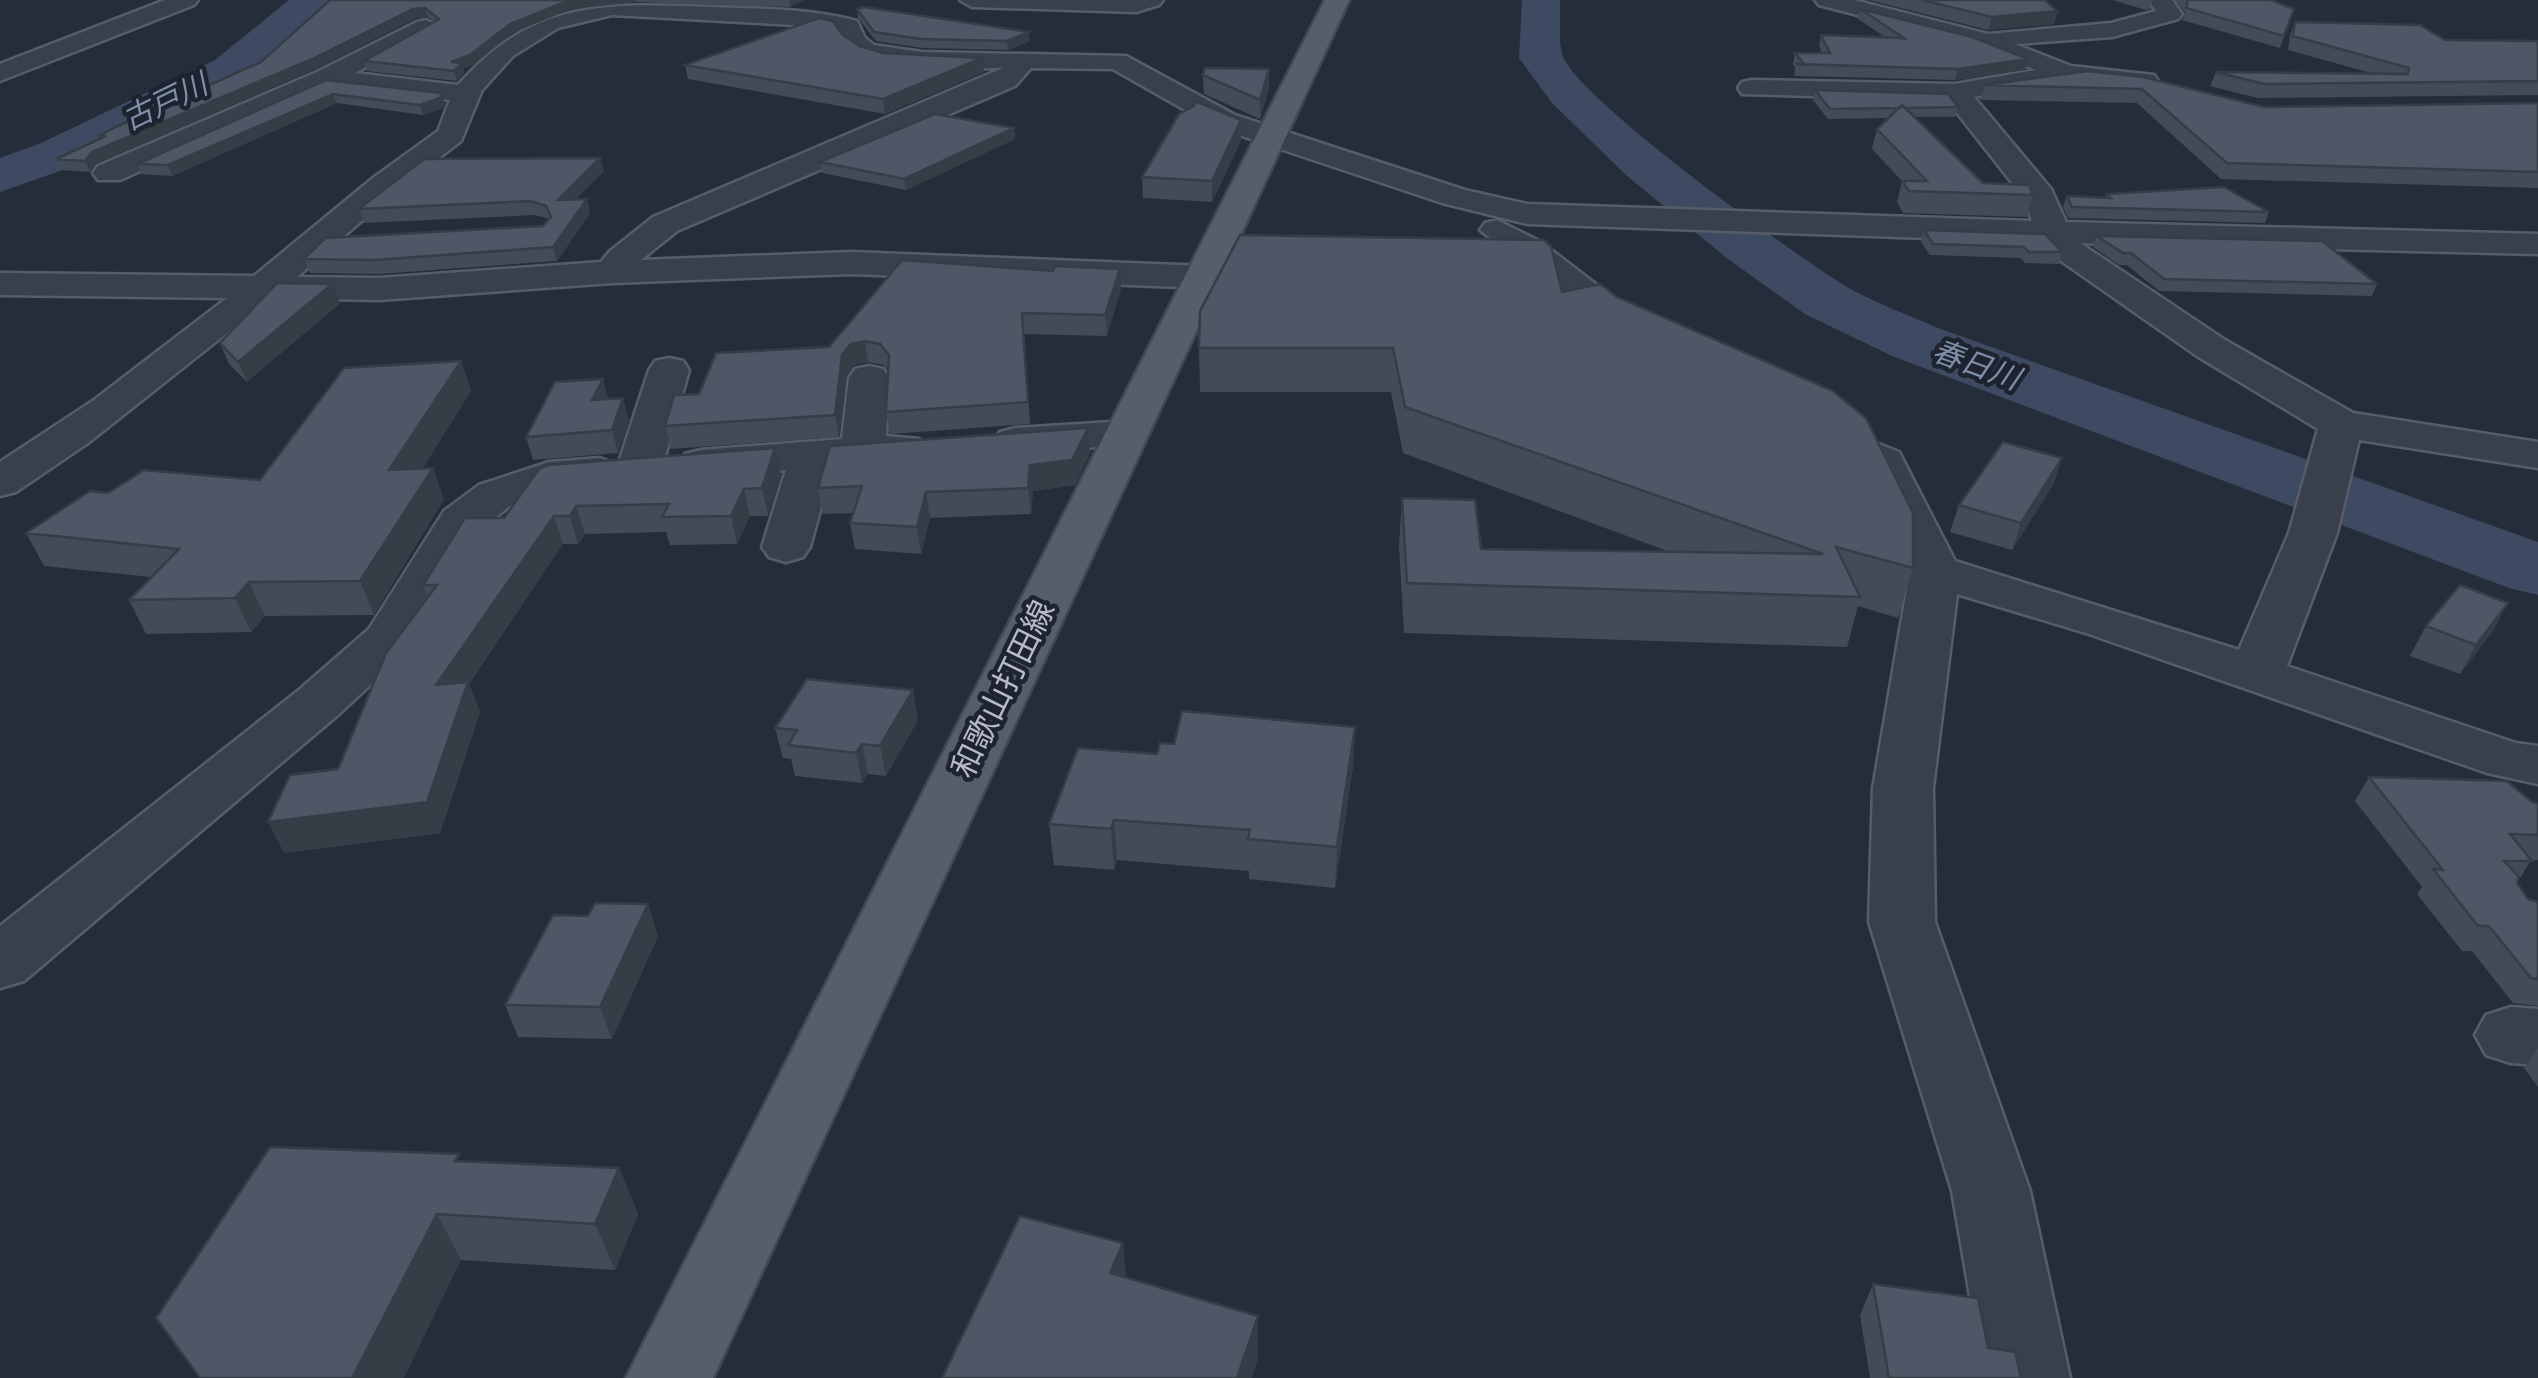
<svg xmlns="http://www.w3.org/2000/svg" width="2538" height="1378" font-family="'Fira Sans Condensed','Noto Sans JP',sans-serif">
	<rect width="100%" height="100%" fill="#262d3a"/>
	<g fill="none" stroke-linecap="round" stroke-linejoin="round">
		<path fill="#3d4a61" fill-rule="evenodd" d="M289 0H332L247 78 77 165 0 192V158L41 143 215 60Z
			M1522 0H1560C1561 17 1558 38 1562 54 1573 96 1800 259 1847 287 1875 303 1908 315 1938 328L2538 542V595L2509 588 1892 356 1805 314 1728 259 1627 176 1552 103 1519 58Z"/>
		<defs>
			<path id="minor" d="M165 0H198L194 5 0 81V64Z
				M960 0H1163L1159 5 1136 12 972 7Z
				M1815 0H1854L1988 34 2111 23 2156 11 2148 0H2172L2182 14 2178 19 2112 37 2015 44 2071 66 2154 75 2158 81 2154 87 2066 81 1974 97 2051 189 2066 222 2538 234V254L2080 243 2225 340 2353 413 2538 442V468L2359 440 2337 533 2287 666 2516 743 2538 746V784L2487 773 2086 633 1957 594 1933 788 1935 922 2030 1191 2070 1378H1984L1952 1191 1869 922 1873 788 1910 571 1864 468 1854 456 1860 447 1876 443 1899 452 1955 561 2239 650 2289 533 2318 429 2197 356 2054 256 2043 242 1527 224 1442 203 1215 127 1113 69 1031 68 1015 86 677 231 641 260 851 252 1205 266 1218 269 1223 277 1218 285 1205 288 851 274 612 283 379 300 271 298 88 443 16 492 0 496V462L94 400 227 298 0 295V273L254 276 373 178 438 131 450 100 329 86 120 180H98L93 173 98 166 317 72 417 22 426 20 438 27 355 73 458 85C533 0 603 3 710 7 760 9 808 8 857 21L865 38 874 45 922 52 1126 56 1235 115 1465 190 1527 204 2032 221 2024 198 1947 100 1742 94 1738 88 1742 82 1752 80 1955 84 2036 70 1970 44 1819 5ZM612 15 815 26 837 31C854 78 961 68 1003 68L653 217 609 252 601 262 379 278 297 277 396 191 461 141 482 90 513 56 558 28Z
				M1497 220 1541 242 1650 326 1655 334 1650 342 1636 346 1622 342 1480 230 1485 223Z
				M669 358 683 361 689 370 662 468 656 477 640 481 621 473 616 481 556 489 511 505 480 530 408 650 339 714 24 981 0 988V926L299 690 369 629 444 511 479 485 549 462 600 458 618 465 649 370 655 361Z
				M869 366 883 369 889 378 886 436 919 439 926 448 919 457 832 467 810 547 803 557 786 562 769 557 762 547 786 470 701 476 685 472 679 463 685 454 701 450 842 439 849 378 855 369Z
				M1127 421 1142 425 1149 434 1142 443 1015 454 1000 450 993 441 1000 432 1015 428Z
				M2511 1007 2538 1009V1065L2511 1063 2486 1055 2475 1035 2486 1015Z"/>
			<path id="major" d="M1325 0H1349L713 1378H626Z"/>
		</defs>
		<use href="#minor" stroke="#575d68" stroke-width="5"/>
		<use href="#major" stroke="#424853" stroke-width="5"/>
		<use href="#minor" fill="#393f4b" fill-rule="evenodd"/>
		<use href="#major" fill="#575e6a" fill-rule="evenodd"/>
	</g>
	<path fill="#434b57" d="M330 0H804L790 7 636 2 571 9 512 33 473 65 463 69 464 73 457 81 367 71 364 61 434 22 428 17 416 18 315 69 97 163 90 172 61 170 56 159 100 139 98 136 261 62Z
		M1869 0H2045L2057 11 2054 24 1988 30Z
		M2112 0H2153L2150 9 2146 10Z
		M2175 0H2271L2294 9 2280 48 2182 20 2185 12Z
		M857 9 1030 41 1008 50 922 48 876 41 858 18Z
		M1860 9 2028 59 2025 70 1955 80 1794 76 1795 67 1793 64 1795 53H1822L1819 46 1821 35 1885 37 1858 19Z
		M2295 22 2445 40 2538 41V95L2258 98 2210 86 2216 72 2371 73 2288 50 2290 35Z
		M843 35 860 46 883 53 984 72 885 114 688 79 685 65Z
		M2088 71 2264 107 2538 103V188L2221 179 2137 103 1981 100 1985 85Z
		M1203 75 1269 88 1260 119 1204 94Z
		M326 80 445 103 443 108 423 115 337 103 172 176 141 174 137 164Z
		M1815 90 1958 107 1955 117H1915L1983 183 2033 195 2027 217 1903 213 1897 202 1902 181 1872 149 1877 129 1889 118 1828 119 1813 100Z
		M1241 120V140L1212 202 1143 198 1142 177Z
		M1014 128 1015 139 906 190 822 173 820 162Z
		M600 158 604 171 576 199H587L590 213 557 261 379 274 310 273 304 259 543 226 549 219 535 215 364 223 359 209Z
		M2107 194 2269 212 2265 223 2068 218 2063 207 2067 196 2106 197Z
		M1924 230 2062 252 2059 264 2025 263 2021 258 1930 255 1921 242Z
		M2097 236 2377 284 2372 296 2159 291 2127 265H2119L2093 247Z
		M332 284 340 303 247 382 229 364 220 343Z
		M1121 288 1107 336 1024 334 1030 424 890 434 886 412 888 371 884 365 868 362 854 365 846 376 839 437 671 449 665 426 699 394 829 347Z
		M1562 292 1913 568 1898 618 1858 606 1847 647 1404 633 1399 546 1402 498 1481 549 1670 552 1403 453 1391 392H1200L1199 348Z
		M461 361 471 391 422 468 444 499 374 615 265 616 251 632 146 634 129 600 151 577 44 566 26 533 108 493 260 480Z
		M608 399 629 420 618 453 533 460 526 437Z
		M1088 428 1090 453 1075 485 1033 491 1031 514 930 518 921 554 855 549 850 523 854 513 823 514 818 488Z
		M2062 458 2053 485 2012 550 1950 532 1959 505Z
		M781 475 768 516H750L737 544 670 545 666 532 585 534 578 544H563L469 684 480 712 440 833 284 853 338 769 428 597 423 585 504 518Z
		M2508 603 2492 632 2460 674 2410 656 2426 626Z
		M918 720 886 776 868 774 862 783 795 776 791 759 783 758 775 728Z
		M1355 727 1353 766 1335 888 1249 879V871L1117 860 1114 870 1054 865 1049 824 1174 744Z
		M2369 777 2532 802 2538 804V860H2531L2517 883 2528 899 2538 902V1006L2513 1003 2472 951H2462L2417 894 2422 887 2355 801Z
		M658 936 612 1039 518 1037 505 1005Z
		M2538 1048V1087L2524 1068Z
		M462 1161 619 1168 638 1214 615 1270 461 1260 200 1378Z
		M1873 1284 1988 1348 2021 1378H1870L1860 1315Z"/>
	<path fill="#373d47" d="M569 0H635L636 2 571 9 512 33 473 65 463 69 464 73 457 81 451 62 510 24Z
		M789 0H804L790 7Z
		M425 8 428 17 416 18 315 69 97 163 90 172 85 161 92 152 413 9Z
		M2057 11 2054 24 1988 30 1992 17Z
		M1029 32 1030 41 1008 50 1007 41Z
		M982 58 984 72 885 114 883 99Z
		M2028 59 2025 70 1955 80 1958 69Z
		M1269 69V88L1260 119V100Z
		M442 93 445 103 443 108 423 115 420 105Z
		M333 94 337 103 172 176 168 165Z
		M1241 120V140L1212 202V181Z
		M1014 128 1015 139 906 190 904 179Z
		M600 158 604 171 562 213 558 200Z
		M587 199 590 213 557 261 553 247Z
		M1120 269 1121 288 1107 336 1105 315Z
		M332 284 340 303 247 382 238 362Z
		M865 341 868 362 854 365 846 376 839 437 835 415 842 355 851 344Z
		M461 361 471 391 402 502 389 470Z
		M603 379 609 401 592 400Z
		M623 398 629 420 618 453 612 430Z
		M1088 428 1090 453 1075 485 1033 491 1031 514 1028 488 1030 465Z
		M775 448 781 475 768 516 762 488Z
		M2062 458 2053 485 2012 550 2021 523Z
		M433 468 444 499 374 615 360 581Z
		M744 489 750 516 737 544 731 516Z
		M926 492 930 518 921 554 917 527Z
		M576 506 585 534 578 544 570 516Z
		M554 516 563 544 469 684 480 712 440 833 284 853 268 822 427 802 436 685Z
		M249 582 265 616 251 632 235 598Z
		M2508 603 2492 632 2460 674 2476 645Z
		M913 690 918 720 886 776 880 746Z
		M1355 727 1353 766 1335 888 1337 847Z
		M862 744 868 774 862 783 856 753Z
		M1114 820 1117 860 1114 870 1111 829Z
		M648 904 658 936 612 1039 600 1007Z
		M619 1168 638 1214 615 1270 595 1224Z
		M437 1214 461 1260 404 1378H352Z
		M1123 1243 1127 1286 1110 1273Z
		M1258 1316V1359L1252 1378H1237Z"/>
	<path fill="#4e5765" stroke="#373d47" stroke-width="2.5" d="M330 0H570L510 24 470 55 451 62 462 63 454 71 364 61 439 19 425 8 413 9 312 59 92 152 85 161 56 159 106 136H98L118 126 261 62Z
		M1922 0H2045L2057 11 1992 17Z
		M2188 0H2271L2294 9 2284 36 2186 8Z
		M864 7 1029 32 1007 41 921 39 874 32 857 9Z
		M1860 9 1972 37 2028 59 1958 69 1796 64 1805 65 1795 53H1830L1821 35 1904 38Z
		M819 18 833 21 843 35 860 46 883 53 982 58 883 99 685 65Z
		M2295 22 2420 25 2445 40 2538 41V81L2264 84 2216 72 2408 74 2409 68 2293 36Z
		M1205 68 1269 69 1260 100 1203 75Z
		M2088 71 2143 77 2264 107 2538 103V172L2227 163 2142 89 1985 85Z
		M326 80 442 93 440 98 420 105 333 94 168 165 137 164Z
		M1815 90 1948 94 1958 107 1905 108 1902 105 1900 108 1830 109Z
		M1195 101 1241 120 1212 181 1142 177 1179 114 1194 106Z
		M1902 105 1983 183 2029 185 2033 195 1909 191 1902 181H1927L1877 129Z
		M935 114 1014 128 904 179 820 162Z
		M600 158 558 200 587 199 553 247 374 260 304 259 325 238 543 226 551 217 546 206 531 201 359 209 424 159Z
		M2224 187 2269 212 2072 207 2067 196 2111 198 2107 194Z
		M1924 230 2045 234 2062 252H2029L2024 247 1933 244Z
		M1240 235 1544 240 1551 246 1562 292 1600 284 1617 297 1833 391 1866 418 1913 513V568L1836 547 1860 597 1407 583 1402 498 1475 500 1481 549 1823 554 1405 407 1393 348H1199L1200 311Z
		M2097 236 2322 241 2377 284 2164 279 2131 253H2123Z
		M902 260 1053 271 1055 266 1120 269 1105 315 1022 313 1028 402 886 412 889 355 880 344 865 341 851 344 842 355 835 415 665 426 674 395 699 394 716 353 829 347Z
		M277 283 332 284 238 362 220 343Z
		M461 361 389 470 433 468 360 581 249 582 235 598 129 600 179 549 26 533 90 491 108 493 144 470 260 480 344 368Z
		M603 379 592 400 623 398 612 430 526 437 555 382Z
		M1088 428 1072 460 1030 465 1028 488 926 492 917 527 850 523 862 486 818 488 830 446Z
		M2003 442 2062 458 2021 523 1959 505Z
		M775 448 762 488 744 489 731 516 662 517 669 504 576 506 570 516H554L436 685 468 682 427 802 268 822 290 775 338 769 386 653 437 585H423L465 518H504L539 469 548 465Z
		M2460 585 2508 603 2476 645 2426 626Z
		M807 679 913 690 880 746 862 744 856 753 788 745 797 730 775 728Z
		M1182 711 1355 727 1337 847 1248 839 1250 830 1114 820 1111 829 1049 824 1078 748 1157 754 1160 743 1174 744Z
		M2369 777 2507 781 2532 802 2538 804V835L2510 834 2532 861H2504L2519 877 2517 883 2528 899 2538 902V979L2531 978 2489 926H2478L2433 869 2443 870Z
		M595 903 648 904 600 1007 505 1005 553 915 588 916Z
		M270 1147 459 1154 455 1161 619 1168 595 1224 437 1214 352 1378H200L156 1318Z
		M1020 1216 1123 1243 1110 1273 1258 1316 1237 1378H942Z
		M1873 1284 1978 1298 1988 1348 2015 1352 2021 1378H1889Z"/>
	<g text-anchor="middle" dominant-baseline="central" stroke-width="9" stroke-linejoin="round" paint-order="stroke">
		<g font-size="30" font-style="italic" fill="#7f8faa" stroke="#1e242f">
			<text transform="translate(165 102) rotate(-26)">古戸川</text>
			<text transform="translate(1976 365) rotate(20)">春日川</text>
		</g>
		<g font-size="32" fill="#b5bac6" stroke="#1e242f">
			<text transform="translate(1003 689) rotate(-64)">和歌山打田線</text>
		</g>
	</g>
</svg>
